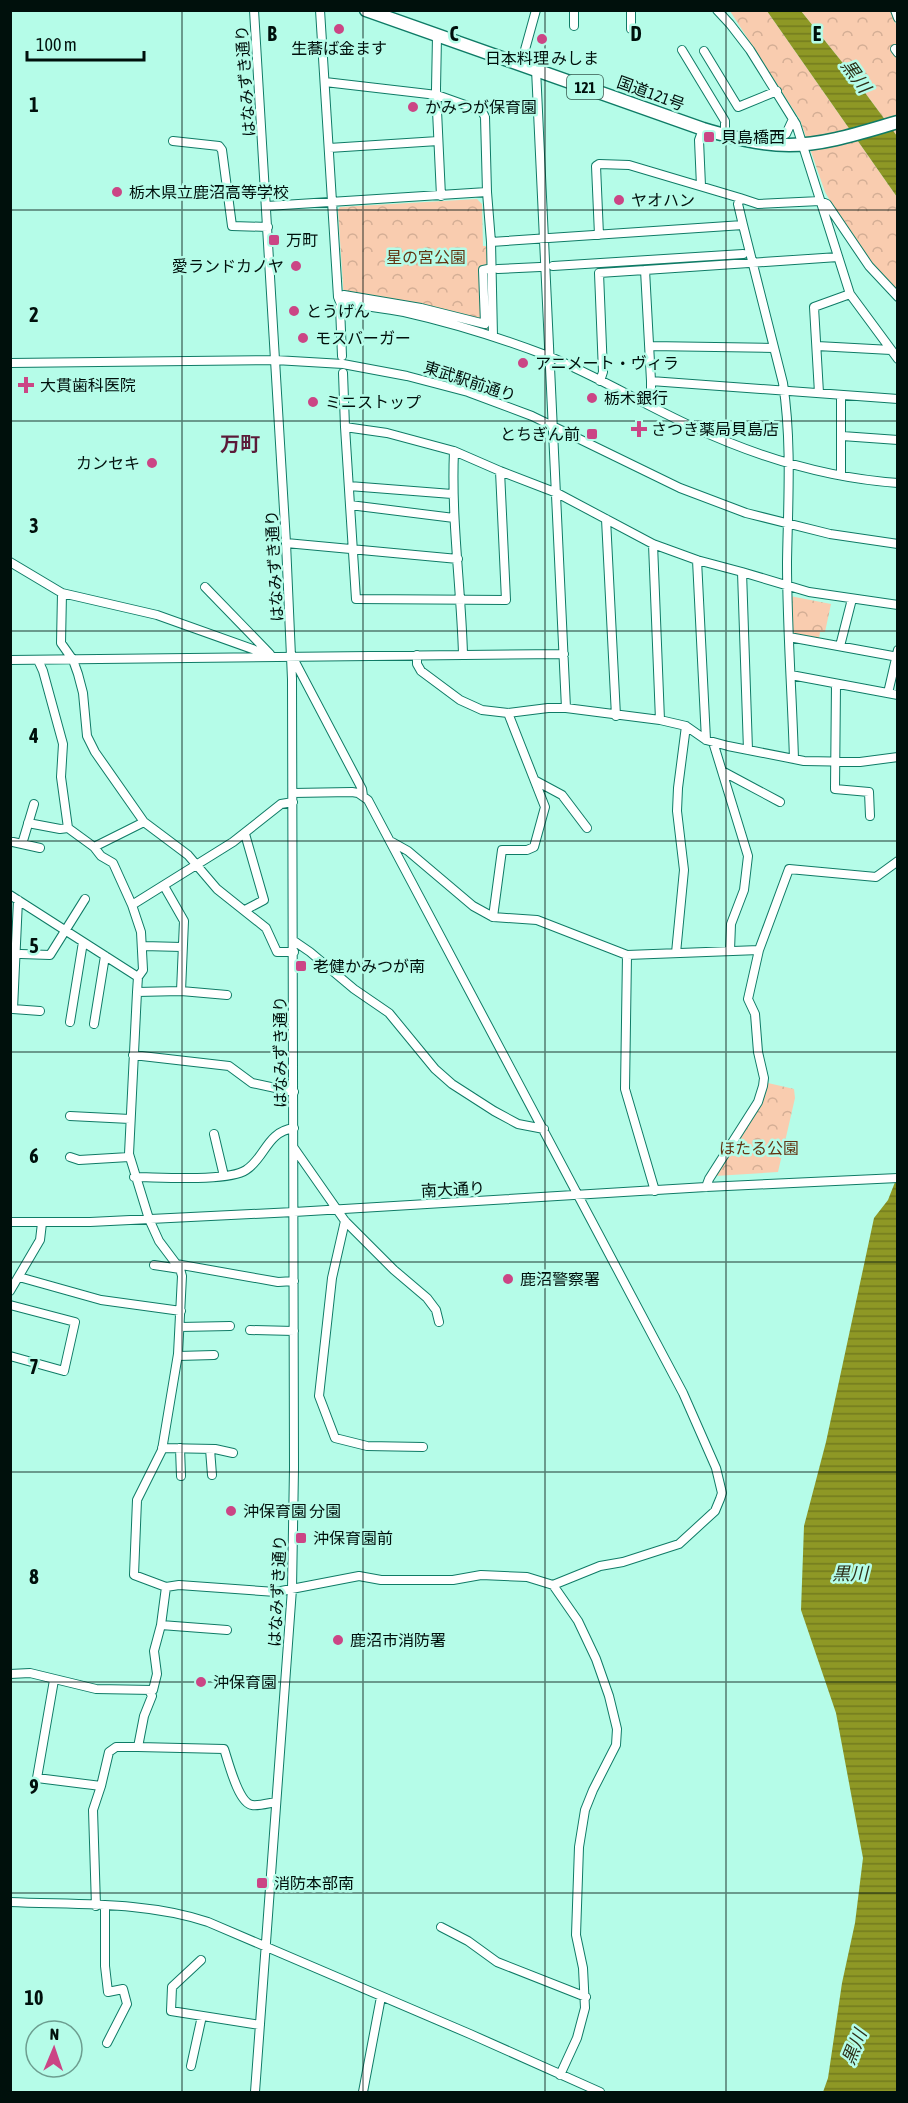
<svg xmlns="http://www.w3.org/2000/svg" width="908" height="2103" font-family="'Asap Condensed','Noto Sans JP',sans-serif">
	<defs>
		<pattern id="park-crowns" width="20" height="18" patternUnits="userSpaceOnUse" patternTransform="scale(1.5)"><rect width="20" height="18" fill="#f9ccaf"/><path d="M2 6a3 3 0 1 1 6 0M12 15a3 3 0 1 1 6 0" fill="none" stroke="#d4ae95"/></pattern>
		<pattern id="water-rules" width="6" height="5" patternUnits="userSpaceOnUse" patternTransform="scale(1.5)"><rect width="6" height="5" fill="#8e9825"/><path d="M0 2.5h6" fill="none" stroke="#727b1e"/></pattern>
	</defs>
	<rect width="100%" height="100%" fill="#b5fce8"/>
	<path fill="url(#park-crowns)" d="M730 11H767L897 197V293L874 268 842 222 825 192 800 120Z
		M801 11H891L897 27V136L846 67Z
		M477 199 482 204 483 246H487L491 328 487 330 446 319 344 300 338 210 340 207Z
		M790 596 831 604 825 632H820L819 639 795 635 791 631Z
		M768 1083 794 1089 795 1098 778 1172 715 1176 764 1096Z"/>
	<path fill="url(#water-rules)" d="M767 11H801L846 67 897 136V197Z
		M897 1177V2092H823L828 2078 842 1983 855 1923 863 1858 836 1713 801 1610 804 1526 826 1442 874 1218 888 1200Z"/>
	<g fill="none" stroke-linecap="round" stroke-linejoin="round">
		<defs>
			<path id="minor" d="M254 10 286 543 292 679 294 1468 292 1589 255 2092
				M320 10 338 297 340 302C361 306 383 308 404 312 453 323 501 338 548 356 597 376 643 404 691 426 755 456 827 478 898 483
				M717 10 730 24 750 50 796 124 850 294 898 359
				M895 10 898 18
				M574 26V10
				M631 29V10
				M437 36 436 89 441 196
				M895 49 898 53
				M682 50 725 121V135
				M704 51 738 107 777 91
				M521 64 536 10
				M536 69 566 708
				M325 82 437 95 482 111 485 117 487 192
				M766 138H774L786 134 793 119
				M173 141 219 146 222 150 232 226 268 227
				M329 148 438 141
				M701 186 699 140 703 129
				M740 198 758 204 820 201 827 204 869 266 898 297
				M267 206 487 192 491 242 743 225
				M599 235 596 166 599 164 629 165 740 198 738 204 743 225 783 383C792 442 788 502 787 562 787 627 792 693 794 759
				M491 242 493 336
				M553 266 743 254
				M498 269 540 267
				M344 295 421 308 485 324 483 270 488 269
				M340 307 342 356
				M650 346 774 348
				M817 346 891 350
				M10 363 275 360 343 364 407 376 468 392 532 416 680 488 746 513 830 534 898 544
				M343 373 345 427
				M600 381 603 372 599 273 645 270
				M651 381 898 399
				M819 393 814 307 850 294
				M841 395V475
				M649 405 651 398V381L645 270 838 257
				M842 436 898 440
				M454 451C451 519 461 586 463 654
				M500 471 506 600 356 599 345 427 387 433 454 451 500 471 557 493 653 544 697 560 742 572
				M349 486 452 494
				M350 505 454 518
				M606 519 616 716
				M286 543 458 559
				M653 544 660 720
				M697 560 706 740
				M10 562 62 593 61 643 73 660 78 674 83 693 87 736 95 752 144 822 188 855 217 889 266 928 277 952H294
				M205 587 270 654
				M62 593 157 615 269 655
				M789 637 898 657
				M840 646 852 599
				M417 655V664L421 671 460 700 482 710 508 713 548 708H566L660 720 686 726 706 740 728 746 804 761 860 762 898 757
				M293 658 362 789 363 796
				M10 660 564 654
				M38 660 43 671 63 744 61 777 68 828 94 847 101 856 113 863 132 905 141 932 143 970 138 977 137 992 129 1154 149 1219 159 1241 180 1269 182 1276 178 1354 162 1450 137 1500 134 1575 166 1587 179 1585 276 1592 359 1576 381 1580H453L481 1575 527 1577 553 1585 600 1566 623 1562 679 1544 715 1511 720 1499 722 1493 716 1468 683 1393 368 800 358 793 352 792 293 793
				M791 675 898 695
				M836 684 835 789 869 792 870 816
				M888 693 898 650
				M713 742 748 856 744 890 731 924 730 950
				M748 750 742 572 809 592 898 605
				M722 771 780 802
				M536 781 562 795 587 828
				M28 823 60 829 68 828
				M13 842 40 848
				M392 842 408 851 473 906 493 917 502 850H527L534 847 545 807 508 713
				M22 844 34 804
				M94 847 144 822
				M10 895 138 977
				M18 900 13 1009 40 1011
				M132 905 233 842 281 804 293 802
				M245 910 264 900 245 834
				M493 917 537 920 627 955 759 950 789 869 876 877 898 861
				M294 941 310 952 354 989 389 1013 435 1069 452 1084 494 1111 518 1124 544 1129
				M143 946 182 947
				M676 953 684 870 677 811 678 788 686 726
				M21 954 50 955 85 899
				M627 955 625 1089 655 1191
				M181 991 227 995
				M137 992 181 991 184 921 164 886
				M70 1022 83 942
				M94 1024 105 956
				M133 1055 229 1066 252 1083 294 1092
				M70 1116 130 1119
				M214 1134 224 1176
				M294 1148 345 1221 394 1270 427 1298 436 1310 439 1322
				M70 1157 79 1160 129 1157
				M134 1177C159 1177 228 1182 246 1170 266 1157 266 1132 294 1128
				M706 1187 709 1179 758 1102 763 1086 764 1078 758 1052 755 1014 748 999 759 950
				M345 1221 332 1278 319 1396 335 1438 367 1446 423 1447
				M10 1222H90L294 1212 706 1187 898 1178
				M176 1264 278 1282 294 1281
				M154 1265 180 1269
				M19 1277 101 1300 181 1311
				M10 1291 40 1240 42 1223
				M10 1305 75 1322 64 1371 10 1356
				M180 1327 230 1326
				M250 1330 294 1331
				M178 1356 214 1355
				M162 1448 215 1449 233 1453
				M180 1448 181 1476
				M210 1449 212 1475
				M553 1585 578 1621 596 1659 609 1696 617 1729 616 1745 593 1790 585 1810 579 1847 576 1935 583 1968 585 2008 577 2038 560 2075
				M161 1625 227 1630
				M10 1674 30 1673 96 1689 153 1690 157 1674 154 1651 161 1625 166 1587
				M54 1680 37 1778 101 1786 93 1810 96 1906
				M150 1692 152 1696 144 1716 138 1747 224 1749C228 1760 238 1803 252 1805 259 1806 269 1803 276 1802
				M101 1786 109 1752 116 1747H138
				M10 1902C76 1905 146 1901 208 1922L470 2034 600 2092
				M105 1907V1966L108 1992 123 1989 127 2004 107 2043
				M441 1927 468 1941 497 1962 586 1997
				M201 1960 172 1987 171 2011 260 2025
				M191 2066 202 2016
				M363 2092 381 1997"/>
			<path id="highway" d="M366 10 703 129C731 137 759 145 789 145 825 145 863 132 898 122"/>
		</defs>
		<use href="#minor" stroke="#0f7b66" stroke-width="10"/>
		<use href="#highway" stroke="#0f7b66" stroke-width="15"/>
		<use href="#minor" stroke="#fff" stroke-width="8"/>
		<use href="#highway" stroke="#fff" stroke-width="12"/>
	</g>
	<path fill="none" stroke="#00100c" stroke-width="1.5" stroke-opacity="0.55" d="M182 10V2092M363 10V2092M545 10V2092M726 10V2092M10 210H898M10 421H898M10 631H898M10 841H898M10 1052H898M10 1262H898M10 1472H898M10 1682H898M10 1893H898"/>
	<g fill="#cb4585" stroke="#b5fce8" stroke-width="2">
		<circle cx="339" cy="29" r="6"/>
		<circle cx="542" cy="39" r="6"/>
		<circle cx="413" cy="107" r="6"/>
		<rect x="703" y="131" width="12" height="12" rx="3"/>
		<circle cx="117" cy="192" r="6"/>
		<circle cx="619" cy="200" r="6"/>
		<rect x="268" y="234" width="12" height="12" rx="3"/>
		<circle cx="296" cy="266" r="6"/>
		<circle cx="294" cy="311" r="6"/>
		<circle cx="303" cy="338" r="6"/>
		<circle cx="523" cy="363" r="6"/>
		<path d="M23 376h6v6h6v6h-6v6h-6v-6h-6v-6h6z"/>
		<circle cx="592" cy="398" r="6"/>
		<circle cx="313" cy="402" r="6"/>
		<path d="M636 420h6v6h6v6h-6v6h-6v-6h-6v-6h6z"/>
		<rect x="586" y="428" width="12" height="12" rx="3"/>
		<circle cx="152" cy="463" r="6"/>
		<rect x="295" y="960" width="12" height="12" rx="3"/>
		<circle cx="508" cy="1279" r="6"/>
		<circle cx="231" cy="1511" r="6"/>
		<rect x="295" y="1532" width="12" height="12" rx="3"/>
		<circle cx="338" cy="1640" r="6"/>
		<circle cx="201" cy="1682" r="6"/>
		<rect x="256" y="1877" width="12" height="12" rx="3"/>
	</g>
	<g text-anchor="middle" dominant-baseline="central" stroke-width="5" stroke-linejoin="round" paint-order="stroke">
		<rect fill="#b5fce8" stroke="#36574e" stroke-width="1.5" x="567" y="75" width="36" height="24" rx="4.5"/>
		<g font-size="15" font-weight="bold" fill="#00100c">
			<text x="585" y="87">121</text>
		</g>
		<g font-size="16" fill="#00100c" stroke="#b5fce8" text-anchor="start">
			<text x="339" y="48" text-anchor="middle">生蕎ば金ます</text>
			<text x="542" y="58" text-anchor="middle">日本料理 みしま</text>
			<text x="425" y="107">かみつが保育園</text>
			<text x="721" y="137">貝島橋西</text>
			<text x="129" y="192">栃木県立鹿沼高等学校</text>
			<text x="631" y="200">ヤオハン</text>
			<text x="286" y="240">万町</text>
			<text x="284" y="266" text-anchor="end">愛ランドカノヤ</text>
			<text x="306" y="311">とうげん</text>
			<text x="315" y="338">モスバーガー</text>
			<text x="535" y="363">アニメート・ヴィラ</text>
			<text x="40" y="385">大貫歯科医院</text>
			<text x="604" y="398">栃木銀行</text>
			<text x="325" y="402">ミニストップ</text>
			<text x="651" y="429">さつき薬局貝島店</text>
			<text x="580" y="434" text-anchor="end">とちぎん前</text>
			<text x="140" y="463" text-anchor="end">カンセキ</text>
			<text x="313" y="966">老健かみつが南</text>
			<text x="520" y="1279">鹿沼警察署</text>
			<text x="243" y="1511">沖保育園 分園</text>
			<text x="313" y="1538">沖保育園前</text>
			<text x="350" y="1640">鹿沼市消防署</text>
			<text x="213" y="1682">沖保育園</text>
			<text x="274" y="1883">消防本部南</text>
		</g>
		<g font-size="16" fill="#00100c" stroke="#b5fce8">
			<text transform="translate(245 81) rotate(-94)">はなみずき通り</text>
			<text transform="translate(651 93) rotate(20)">国道121号</text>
			<text transform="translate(470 381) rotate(18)">東武駅前通り</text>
			<text transform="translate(274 566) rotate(-93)">はなみずき通り</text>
			<text transform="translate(280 1052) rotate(-90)">はなみずき通り</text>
			<text transform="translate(453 1189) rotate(-3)">南大通り</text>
			<text transform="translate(277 1591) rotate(-87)">はなみずき通り</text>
		</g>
		<g font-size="16" fill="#623513" stroke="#b5fce8">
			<text x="426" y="257">星の宮公園</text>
			<text x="759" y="1148">ほたる公園</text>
		</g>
		<g font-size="18" font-style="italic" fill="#2d3018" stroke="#b5fce8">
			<text transform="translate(856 76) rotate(54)">黒川</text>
			<text x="850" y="1573">黒川</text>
			<text transform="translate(854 2047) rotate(-68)">黒川</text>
		</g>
		<g font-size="20" font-weight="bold" fill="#5b1b39" stroke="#b5fce8">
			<text x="240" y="443">万町</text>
		</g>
	</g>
	<g font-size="20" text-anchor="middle" font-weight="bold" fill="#00100c" stroke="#b5fce8" stroke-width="5" stroke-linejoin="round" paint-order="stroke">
		<text x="272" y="41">B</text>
		<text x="454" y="41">C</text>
		<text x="636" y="41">D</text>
		<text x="817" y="41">E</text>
		<text x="34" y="112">1</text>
		<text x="34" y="322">2</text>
		<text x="34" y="533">3</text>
		<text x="34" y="743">4</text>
		<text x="34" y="953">5</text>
		<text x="34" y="1163">6</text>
		<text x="34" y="1374">7</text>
		<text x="34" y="1584">8</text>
		<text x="34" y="1794">9</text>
		<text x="34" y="2005">10</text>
	</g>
	<rect width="908" height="2103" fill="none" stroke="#00100c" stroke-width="24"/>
	<g transform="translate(54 2049) rotate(2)"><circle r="28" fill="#b5fce8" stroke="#6d9e90" stroke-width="1.5"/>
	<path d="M0-4.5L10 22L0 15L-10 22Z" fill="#cb4585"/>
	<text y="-9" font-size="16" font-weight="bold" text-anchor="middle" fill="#00100c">N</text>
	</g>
	<path d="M27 51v9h117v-9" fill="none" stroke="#00100c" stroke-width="3"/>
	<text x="36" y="51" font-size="18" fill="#00100c" stroke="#b5fce8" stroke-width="4.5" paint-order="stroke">100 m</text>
</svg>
